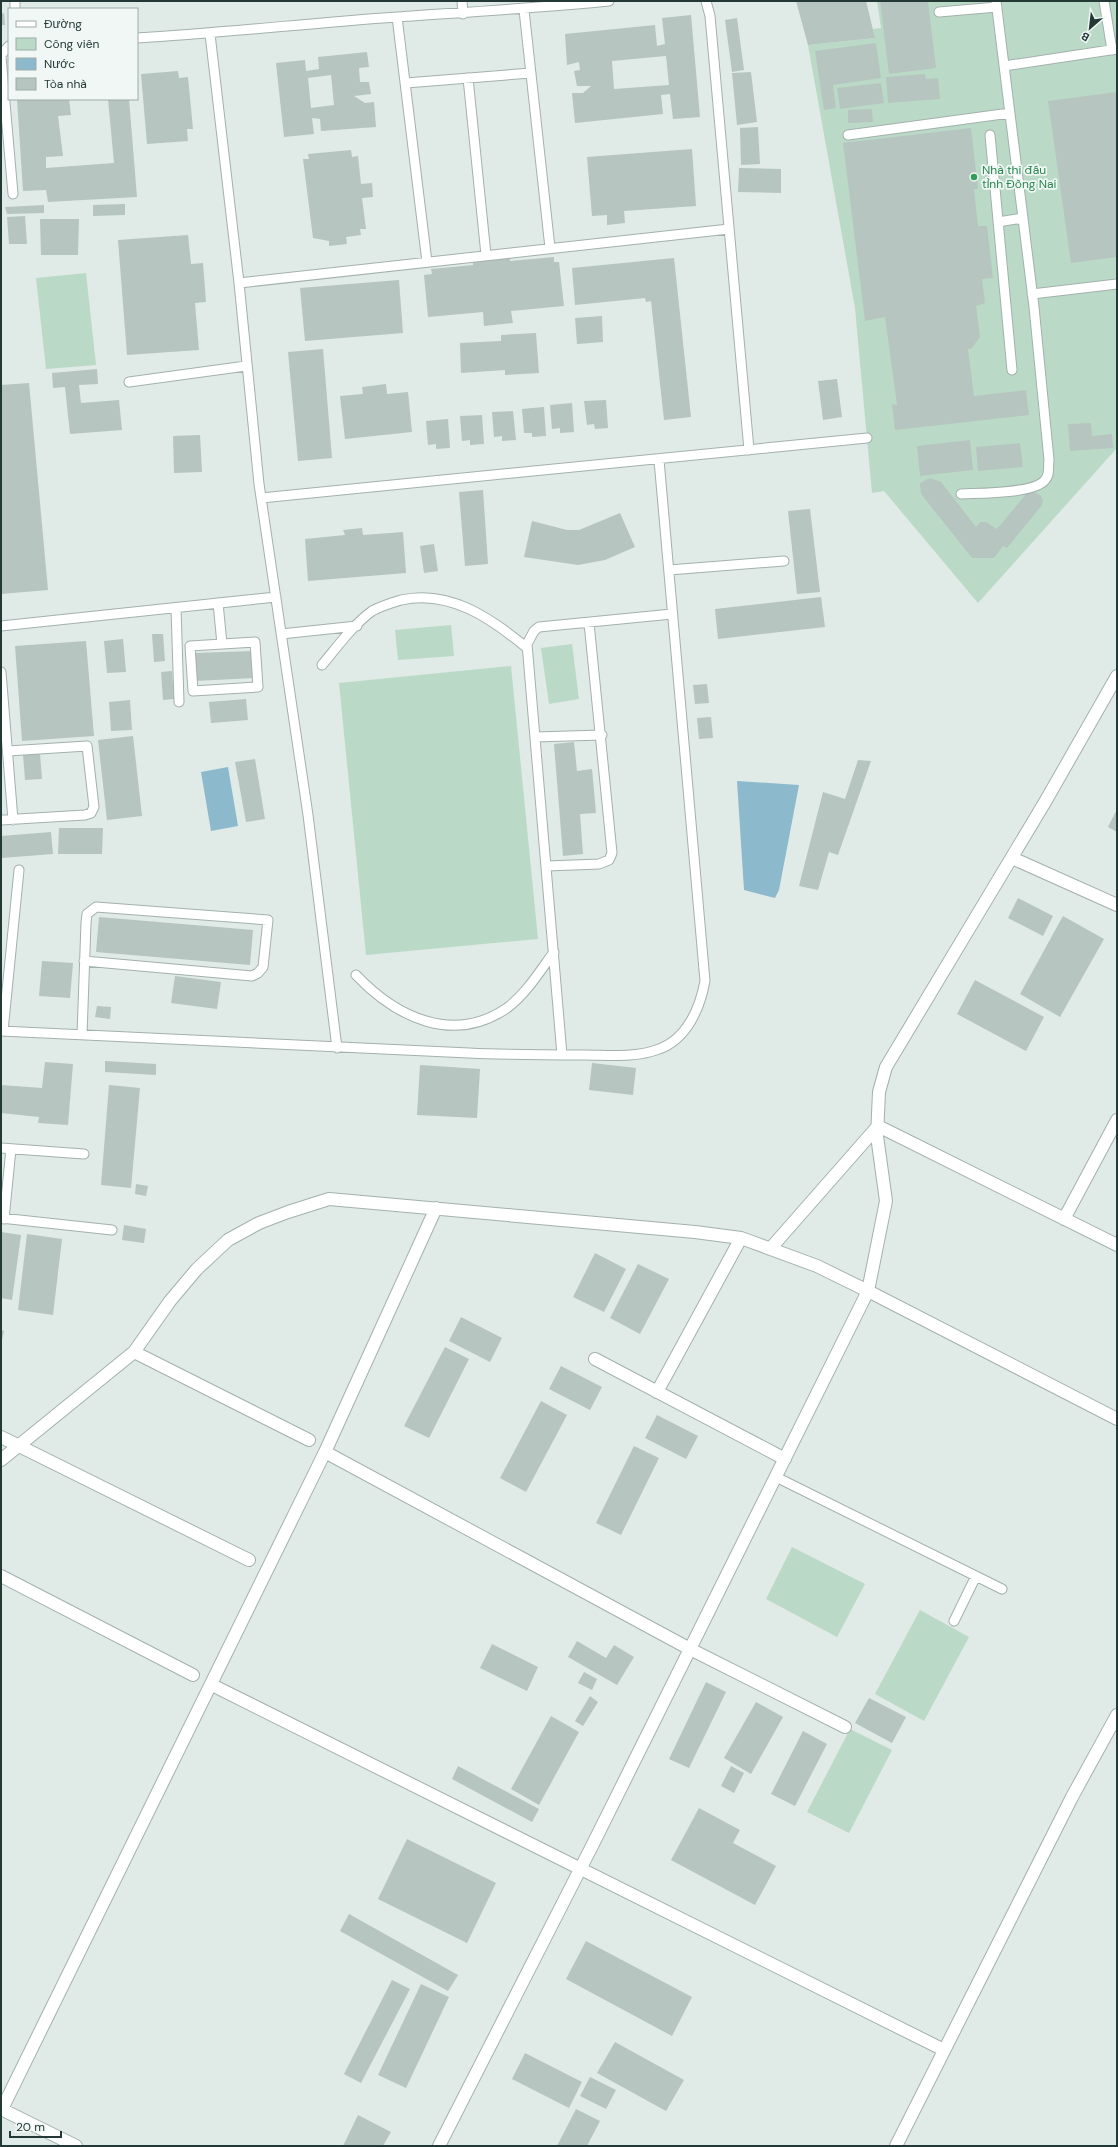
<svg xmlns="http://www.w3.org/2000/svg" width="1118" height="2147" font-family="'DM Sans',sans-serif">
	<rect width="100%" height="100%" fill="#e0eae7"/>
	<path fill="#badac7" d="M877 1H1117V448L978 603 884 491 872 493 855 308 808 45 874 38 873 29 881 28Z
		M86 273 96 365 46 369 36 278Z
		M451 625 454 656 398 660 395 630Z
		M572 644 579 699 549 704 541 648Z
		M511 666 538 939 366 955 339 683Z
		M792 1547 865 1584 837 1637 766 1599Z
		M920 1610 969 1637 924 1721 875 1694Z
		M850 1729 892 1750 849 1833 807 1812Z"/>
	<path fill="#8cbacc" d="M228 767 238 826 211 831 201 772Z
		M737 781 799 785 779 890 775 898 744 890Z"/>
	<path fill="#b6c5c0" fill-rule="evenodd" d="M796 1H866L875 38 808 45Z
		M880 1H928L936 68 889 74Z
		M4 13 5 25H1V14Z
		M691 15 700 117 673 119 670 94 661 95 663 114 575 123 572 93H583L591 86H577L574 71 580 70 579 62 567 65 565 34 655 25 657 46 665 44 662 18ZM666 56 669 85 614 89 612 61Z
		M737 18 744 70 732 72 725 20Z
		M876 43 881 78 833 85 836 108 824 110 815 51Z
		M367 52 369 67 359 68 360 82H369L371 94 354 96 365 103 374 102 376 127 321 131 320 119 312 118 314 134 284 137 276 63 305 60 306 71 319 69 318 57ZM331 75 334 105 311 108 308 78Z
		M178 71 179 78 188 77 193 129H187L188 141 147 144 141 74Z
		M751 72 757 122 737 125 732 73Z
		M925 74 926 79 938 78 940 99 888 103 886 77Z
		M881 83 884 103 840 109 837 88Z
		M1117 92V257L1071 263 1048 101Z
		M17 99H69L71 115 58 116 63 156 46 157V168L114 163 108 99H129L137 197 48 202 46 190 23 191Z
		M872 109 873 122 848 123V110Z
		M758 127 760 164 741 165 740 128Z
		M971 128 978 189H974L978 226H987L993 278 982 279 985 303 976 306 980 337 972 348 968 349 974 396 1026 390 1029 415 895 430 892 404 897 405 885 317 865 321 843 143Z
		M692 149 696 206 624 211 625 223 607 225V215L592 216 587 157Z
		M351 150 352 157 358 156 361 184 372 183 373 197 362 198 366 229H360L361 235 346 237 347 244 329 246V241L313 238 303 159H309L308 154Z
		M739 168 781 169V193L738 192Z
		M125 204V215L93 216V205Z
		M44 205V213L7 214 5 207Z
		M25 216 27 244H9L7 217Z
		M40 219H79L78 255H41Z
		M188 235 191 264 203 263 206 302 195 303 199 350 127 355 118 240Z
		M554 257V262H559L564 306 511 311 513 323 484 326 483 312 428 317 424 275 432 274 431 269 473 265V262L510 258V261Z
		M674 258 691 417 664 420 651 301 646 302 645 298 575 305 572 268Z
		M399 280 403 333 305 341 300 288Z
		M602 316 603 342 577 344 575 318Z
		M536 333 539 373 505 375V370L461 373 460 343 501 341V335Z
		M323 349 332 458 298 461 288 352Z
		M97 369 98 384 79 385 81 403 119 400 122 430 70 434 65 387 53 388 52 373Z
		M837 379 842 417 823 420 818 381Z
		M29 383 48 590 1 594V385Z
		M386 384 387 394 408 392 412 432 345 439 340 396 363 394 362 387Z
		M606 400 608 428 595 429 594 424 587 425 584 401Z
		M572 403 574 432 560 433V428L552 429 550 405Z
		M544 407 546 436 532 437V433H524L522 409Z
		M513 411 516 440 502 441V436L494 437 492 412Z
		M482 415 484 444 470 445V440L462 441 460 416Z
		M448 419 450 448 436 449V444L428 445 426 421Z
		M1091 423 1092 436 1112 434 1113 448 1070 451 1068 424Z
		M200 435 202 472 174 473 173 436Z
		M970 440 973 470 920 476 917 446Z
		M1020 443 1023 467 978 471 976 447Z
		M930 478 941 482 976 527 980 522H986L997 529 1027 493 1033 492 1040 495 1043 500 1042 505 1007 548 1003 546 994 558H972L921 494 920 483Z
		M483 490 488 564 465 566 459 492Z
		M810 509 820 592 797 594 788 511Z
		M620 513 635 547 605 560 578 565 524 557 532 521 567 530H579Z
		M362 528 363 535 403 532 406 573 308 581 305 539 345 535 343 530Z
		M434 544 438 571 424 573 420 546Z
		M821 597 825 627 718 639 715 609Z
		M152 634H163L165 661 154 662Z
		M123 639 126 672 107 673 104 641Z
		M86 641 94 736 22 741 15 646Z
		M253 651 254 678 195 681 194 653Z
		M172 671 174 699 163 700 161 672Z
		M707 684 709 703 695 704 693 685Z
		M246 699 248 720 211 723 209 702Z
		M130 700 132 730 111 731 109 702Z
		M711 717 713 738 699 739 697 718Z
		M133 736 142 816 107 820 98 740Z
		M574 742 577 771 592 769 596 813 580 814 583 854 563 856 554 744Z
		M40 754 42 779 25 780 23 755Z
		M255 759 265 819 246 822 235 762Z
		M858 760 871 761 838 855 829 852 818 890 799 886 823 792 845 799Z
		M1117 809V832L1108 827Z
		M59 828H103L102 854H58Z
		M51 832 53 854 1 858V836Z
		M1018 898 1053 916 1043 936 1008 918Z
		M1063 916 1104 939 1060 1017 1020 994Z
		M99 917 253 930 250 965 96 952Z
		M42 961 73 963 70 998 39 996Z
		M175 976 221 982 217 1009 171 1003Z
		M975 980 1044 1017 1026 1051 957 1014Z
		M97 1006 111 1007 110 1019 95 1017Z
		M105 1061 156 1064V1075L105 1072Z
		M45 1062 73 1064 68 1125 38 1123 39 1117 1 1113V1085L42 1088Z
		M592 1063 636 1068 633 1095 589 1090Z
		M420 1065 480 1069 477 1118 417 1115Z
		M109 1085 140 1088 131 1188 101 1185Z
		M136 1184 148 1186 146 1196 135 1194Z
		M124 1225 146 1229 144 1243 122 1240Z
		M1 1232 21 1235 12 1300 1 1298Z
		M27 1234 62 1239 53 1315 18 1310Z
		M595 1253 626 1269 604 1312 573 1297Z
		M638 1264 669 1279 640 1334 610 1318Z
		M461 1317 502 1338 490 1362 449 1341Z
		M1 1330 4 1331 2 1340H1Z
		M445 1347 469 1359 429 1438 404 1426Z
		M561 1366 602 1387 590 1410 549 1389Z
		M541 1401 567 1415 526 1492 500 1478Z
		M657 1415 698 1436 686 1459 645 1438Z
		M634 1446 659 1458 621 1535 596 1523Z
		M577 1641 606 1658 614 1645 634 1657 617 1685 568 1657Z
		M492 1644 538 1667 527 1691 480 1668Z
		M584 1672 597 1679 592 1690 578 1683Z
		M706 1682 726 1692 689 1768 669 1759Z
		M590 1696 598 1702 583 1726 575 1721Z
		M869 1698 906 1717 892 1743 855 1723Z
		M756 1702 783 1717 751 1774 724 1758Z
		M551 1716 579 1732 539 1805 511 1789Z
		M803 1731 827 1744 795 1806 771 1794Z
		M458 1766 539 1809 532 1822 452 1779Z
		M731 1766 744 1773 734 1793 721 1786Z
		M699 1808 740 1830 733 1843 776 1866 755 1905 671 1860Z
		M407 1839 496 1883 467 1943 378 1899Z
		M349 1914 458 1975 448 1991 340 1931Z
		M586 1941 692 1997 672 2036 566 1979Z
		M392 1980 410 1989 361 2083 344 2074Z
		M421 1984 449 1997 406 2088 378 2075Z
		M615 2042 684 2080 666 2111 597 2073Z
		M525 2053 582 2082 569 2108 512 2079Z
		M590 2077 616 2090 606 2109 580 2096Z
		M576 2109 600 2121 587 2146H557Z
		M358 2115 391 2132 383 2146H343Z"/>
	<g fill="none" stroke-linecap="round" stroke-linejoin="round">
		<defs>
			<path id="service" d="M15 1V9
				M462 1 463 14
				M706 1 710 16 749 450
				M1104 1 1112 50
				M524 10 550 248
				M939 12 997 7
				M397 17 427 262
				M210 34 239 283 259 484 308 815 337 1048
				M137 38C224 33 310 23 397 17 468 12 538 8 609 1
				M1 55 9 46
				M1 57 13 194
				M1004 66 1117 49
				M468 78 486 255
				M406 83 531 73
				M848 135 1010 113
				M990 135 1012 370
				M998 222 1023 218
				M239 283 729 229
				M1032 294 1117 284
				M129 382 246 366
				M961 494C979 493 1034 494 1045 480 1050 475 1048 467 1049 460L1034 307 996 1
				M261 498 867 438
				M669 570 784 561
				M218 603 222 644
				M176 608 179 702
				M1 626 276 597
				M281 634 357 626
				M255 642 258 687 193 691 190 646Z
				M322 665C337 647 353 625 372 611 381 606 391 603 401 600 449 589 491 618 527 648
				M1 672 13 820
				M535 737 602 735
				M1 820 85 815 91 813 94 807 87 746 8 751
				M547 866 599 864 609 860 612 853 589 623
				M356 975C396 1017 453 1045 507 1008 526 994 540 971 554 952
				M1 1031C157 1039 313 1047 469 1053 507 1055 546 1055 585 1055 609 1055 636 1058 659 1049 687 1039 700 1008 705 981L659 460
				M3 1031 19 870
				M82 1035 86 923 87 914 96 907 268 920 263 967 258 973 252 976 84 961
				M562 1055 527 644 534 631 539 627 672 614
				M1 1148 84 1154
				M1 1218 112 1230
				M4 1219 11 1149
				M776 1477 1002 1589
				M954 1621 976 1576"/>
			<path id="minor" d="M1117 676 1045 802 886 1067 879 1092 877 1136 886 1201 868 1291 1117 1419
				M1012 858 1117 905
				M1064 1219 1117 1120
				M770 1249 878 1126 1117 1245
				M134 1352 309 1440
				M595 1359 785 1459
				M657 1392 741 1238
				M1 1437 249 1560
				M325 1452 690 1649 845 1727
				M1 1460 134 1352 170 1301 197 1269 228 1240 259 1223 288 1212 329 1199 695 1232 741 1238 817 1266 868 1291 594 1842 439 2146
				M1 1576 193 1675
				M212 1685 944 2050
				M1 2109 76 2146
				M2 2109 325 1452 436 1208
				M896 2146 1072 1797 1117 1715"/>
		</defs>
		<use href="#service" stroke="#a3b1ae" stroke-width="11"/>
		<use href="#minor" stroke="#a3b1ae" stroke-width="14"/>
		<use href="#service" stroke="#fff" stroke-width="9"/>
		<use href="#minor" stroke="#fff" stroke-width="12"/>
	</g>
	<circle fill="#2e9e5b" stroke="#f1f7f5" stroke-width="1.5" cx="974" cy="177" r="4"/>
	<g text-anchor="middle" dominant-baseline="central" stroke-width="3.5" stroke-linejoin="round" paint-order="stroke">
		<g font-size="12" fill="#27864d" stroke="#f1f7f5" text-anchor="start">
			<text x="982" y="170">Nhà thi đấu<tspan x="982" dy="14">tỉnh Đồng Nai</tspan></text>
		</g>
	</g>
	<rect width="1118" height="2147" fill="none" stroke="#223936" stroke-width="4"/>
	<rect x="8" y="8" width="130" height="92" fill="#f1f7f5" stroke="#9eaba9"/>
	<rect x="16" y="21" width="20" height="6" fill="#ffffff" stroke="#9eaba9"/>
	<text x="44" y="28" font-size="12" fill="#223936">Đường</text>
	<rect x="16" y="38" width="20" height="12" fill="#badac7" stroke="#9eaba9"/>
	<text x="44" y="48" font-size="12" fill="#223936">Công viên</text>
	<rect x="16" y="58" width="20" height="12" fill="#8cbacc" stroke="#9eaba9"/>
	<text x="44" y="68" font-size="12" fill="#223936">Nước</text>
	<rect x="16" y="78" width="20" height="12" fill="#b6c5c0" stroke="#9eaba9"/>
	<text x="44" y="88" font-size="12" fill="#223936">Tòa nhà</text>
	<g transform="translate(1090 28) rotate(208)" stroke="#f1f7f5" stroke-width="3" paint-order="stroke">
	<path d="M0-3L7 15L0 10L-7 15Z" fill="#223936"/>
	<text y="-6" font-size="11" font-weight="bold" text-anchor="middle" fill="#223936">B</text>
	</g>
	<path d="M10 2131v6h51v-6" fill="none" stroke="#223936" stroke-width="2"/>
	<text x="16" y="2131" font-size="12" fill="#223936" stroke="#f1f7f5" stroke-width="3" paint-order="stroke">20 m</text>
</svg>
